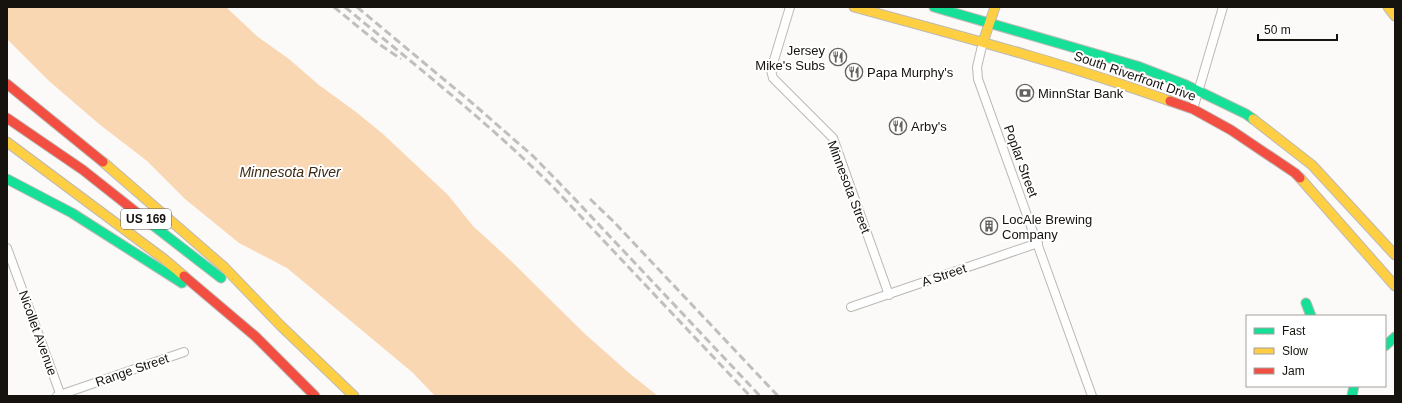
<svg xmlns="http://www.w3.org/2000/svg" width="1402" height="403" font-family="Arial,sans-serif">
	<rect width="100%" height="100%" fill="#fcfaf8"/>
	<path fill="#fad7b3" d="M7 7H226L258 37 289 59 319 85 356 112 383 134 448 195 473 226 508 258 585 334 629 373 658 396H435L412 372 287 268 239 243 185 199 147 161 99 124 49 81 7 39Z"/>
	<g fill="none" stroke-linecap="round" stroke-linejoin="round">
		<defs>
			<path id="street" d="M790 7 771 70 773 78 833 138 889 295
				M983 42 977 67 978 79 1092 396
				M1193 109 1223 7
				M7 248 61 396
				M851 307 1038 243
				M57 396 184 352"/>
			<path id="fast" d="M934 7 1137 66 1186 85 1246 114 1253 119
				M7 179 72 213 182 283
				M150 223 221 278
				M1306 303 1311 316
				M1385 346 1395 337
				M1352 396 1354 386"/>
			<path id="slow" d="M854 7C960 36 1067 64 1170 101
				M1388 7 1395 16
				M983 42 995 7
				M1253 119 1312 165 1395 255
				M7 142 164 259 184 276
				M103 162 224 267 281 326 354 396
				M1300 178 1395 286"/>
			<path id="jam" d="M7 84 103 162
				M1170 101 1193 109 1231 130 1295 173 1300 178
				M7 118 83 170 150 223
				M184 276 255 336 315 396"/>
		</defs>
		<use href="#street" stroke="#bcb9b5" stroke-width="10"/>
		<use href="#fast" stroke="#bcb9b5" stroke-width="11"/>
		<use href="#slow" stroke="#bcb9b5" stroke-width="11"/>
		<use href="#jam" stroke="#bcb9b5" stroke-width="11"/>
		<use href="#street" stroke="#fffefe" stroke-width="8"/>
		<use href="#fast" stroke="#16e098" stroke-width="9"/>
		<use href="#slow" stroke="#ffcf43" stroke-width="9"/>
		<use href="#jam" stroke="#f24e42" stroke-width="9"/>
		<path stroke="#c0bebe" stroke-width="3" stroke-dasharray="8 4" stroke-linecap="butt" d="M334 7 379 44 401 59
			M345 7C416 66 489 123 554 188L750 396
			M357 7 471 102 533 156 571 195 760 396
			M590 199 613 221 778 396"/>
	</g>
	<defs>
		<symbol id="restaurant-ring" viewBox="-11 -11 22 22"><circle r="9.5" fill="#fff" stroke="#66635f" stroke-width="1.5"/><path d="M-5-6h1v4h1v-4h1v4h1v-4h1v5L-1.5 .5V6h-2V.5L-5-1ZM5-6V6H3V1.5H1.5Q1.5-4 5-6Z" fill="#66635f"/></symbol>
		<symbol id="bank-ring" viewBox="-11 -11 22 22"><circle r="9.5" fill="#fff" stroke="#66635f" stroke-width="1.5"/><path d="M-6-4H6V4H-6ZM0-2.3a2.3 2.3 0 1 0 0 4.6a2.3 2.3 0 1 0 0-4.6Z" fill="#66635f"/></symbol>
		<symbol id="building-ring" viewBox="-11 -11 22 22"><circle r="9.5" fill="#fff" stroke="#66635f" stroke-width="1.5"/><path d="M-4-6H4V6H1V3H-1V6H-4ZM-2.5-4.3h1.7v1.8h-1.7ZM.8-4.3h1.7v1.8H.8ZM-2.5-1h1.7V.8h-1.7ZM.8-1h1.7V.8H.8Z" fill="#66635f"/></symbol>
	</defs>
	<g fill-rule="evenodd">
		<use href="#restaurant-ring" x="828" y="47" width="20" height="20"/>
		<use href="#restaurant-ring" x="844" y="62" width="20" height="20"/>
		<use href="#bank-ring" x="1015" y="83" width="20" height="20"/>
		<use href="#restaurant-ring" x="888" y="116" width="20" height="20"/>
		<use href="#building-ring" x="979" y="216" width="20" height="20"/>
	</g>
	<g text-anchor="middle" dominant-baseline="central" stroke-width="4" stroke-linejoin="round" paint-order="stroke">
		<rect fill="#fff" stroke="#5c5956" stroke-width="1" x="121" y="209" width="50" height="20" rx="3"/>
		<g font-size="12" font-weight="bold" fill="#16120d">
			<text x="146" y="219">US 169</text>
		</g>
		<g font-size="13" fill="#16120d" stroke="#fff" text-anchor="start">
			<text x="825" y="50" text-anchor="end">Jersey<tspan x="825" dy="15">Mike's Subs</tspan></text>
			<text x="867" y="72">Papa Murphy's</text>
			<text x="1038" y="93">MinnStar Bank</text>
			<text x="911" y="126">Arby's</text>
			<text x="1002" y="219">LocAle Brewing<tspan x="1002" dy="15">Company</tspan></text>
		</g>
		<g font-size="13" fill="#16120d" stroke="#fff">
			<text transform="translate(1135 76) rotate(19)">South Riverfront Drive</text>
			<text transform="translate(1021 161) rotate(70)">Poplar Street</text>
			<text transform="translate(849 187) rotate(69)">Minnesota Street</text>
			<text transform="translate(944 275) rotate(-19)">A Street</text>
			<text transform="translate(38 333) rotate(70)">Nicollet Avenue</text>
			<text transform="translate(132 370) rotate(-19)">Range Street</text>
		</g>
		<g font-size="14" font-style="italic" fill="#3d2912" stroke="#fff">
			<text x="290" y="172">Minnesota River</text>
		</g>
	</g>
	<rect width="1402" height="403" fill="none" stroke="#16120d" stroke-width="16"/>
	<rect x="1246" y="315" width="140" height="72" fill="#ffffff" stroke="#a2a09e"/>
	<rect x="1254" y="328" width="20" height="6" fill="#16e098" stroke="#a2a09e"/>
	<text x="1282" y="335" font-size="12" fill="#16120d">Fast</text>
	<rect x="1254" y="348" width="20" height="6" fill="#ffcf43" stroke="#a2a09e"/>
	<text x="1282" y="355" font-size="12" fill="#16120d">Slow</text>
	<rect x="1254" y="368" width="20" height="6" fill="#f24e42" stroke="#a2a09e"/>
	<text x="1282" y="375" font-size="12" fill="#16120d">Jam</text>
	<path d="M1258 34v6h79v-6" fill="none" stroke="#16120d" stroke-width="2"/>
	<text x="1264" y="34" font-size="12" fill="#16120d" stroke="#ffffff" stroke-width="3" paint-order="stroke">50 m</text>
</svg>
